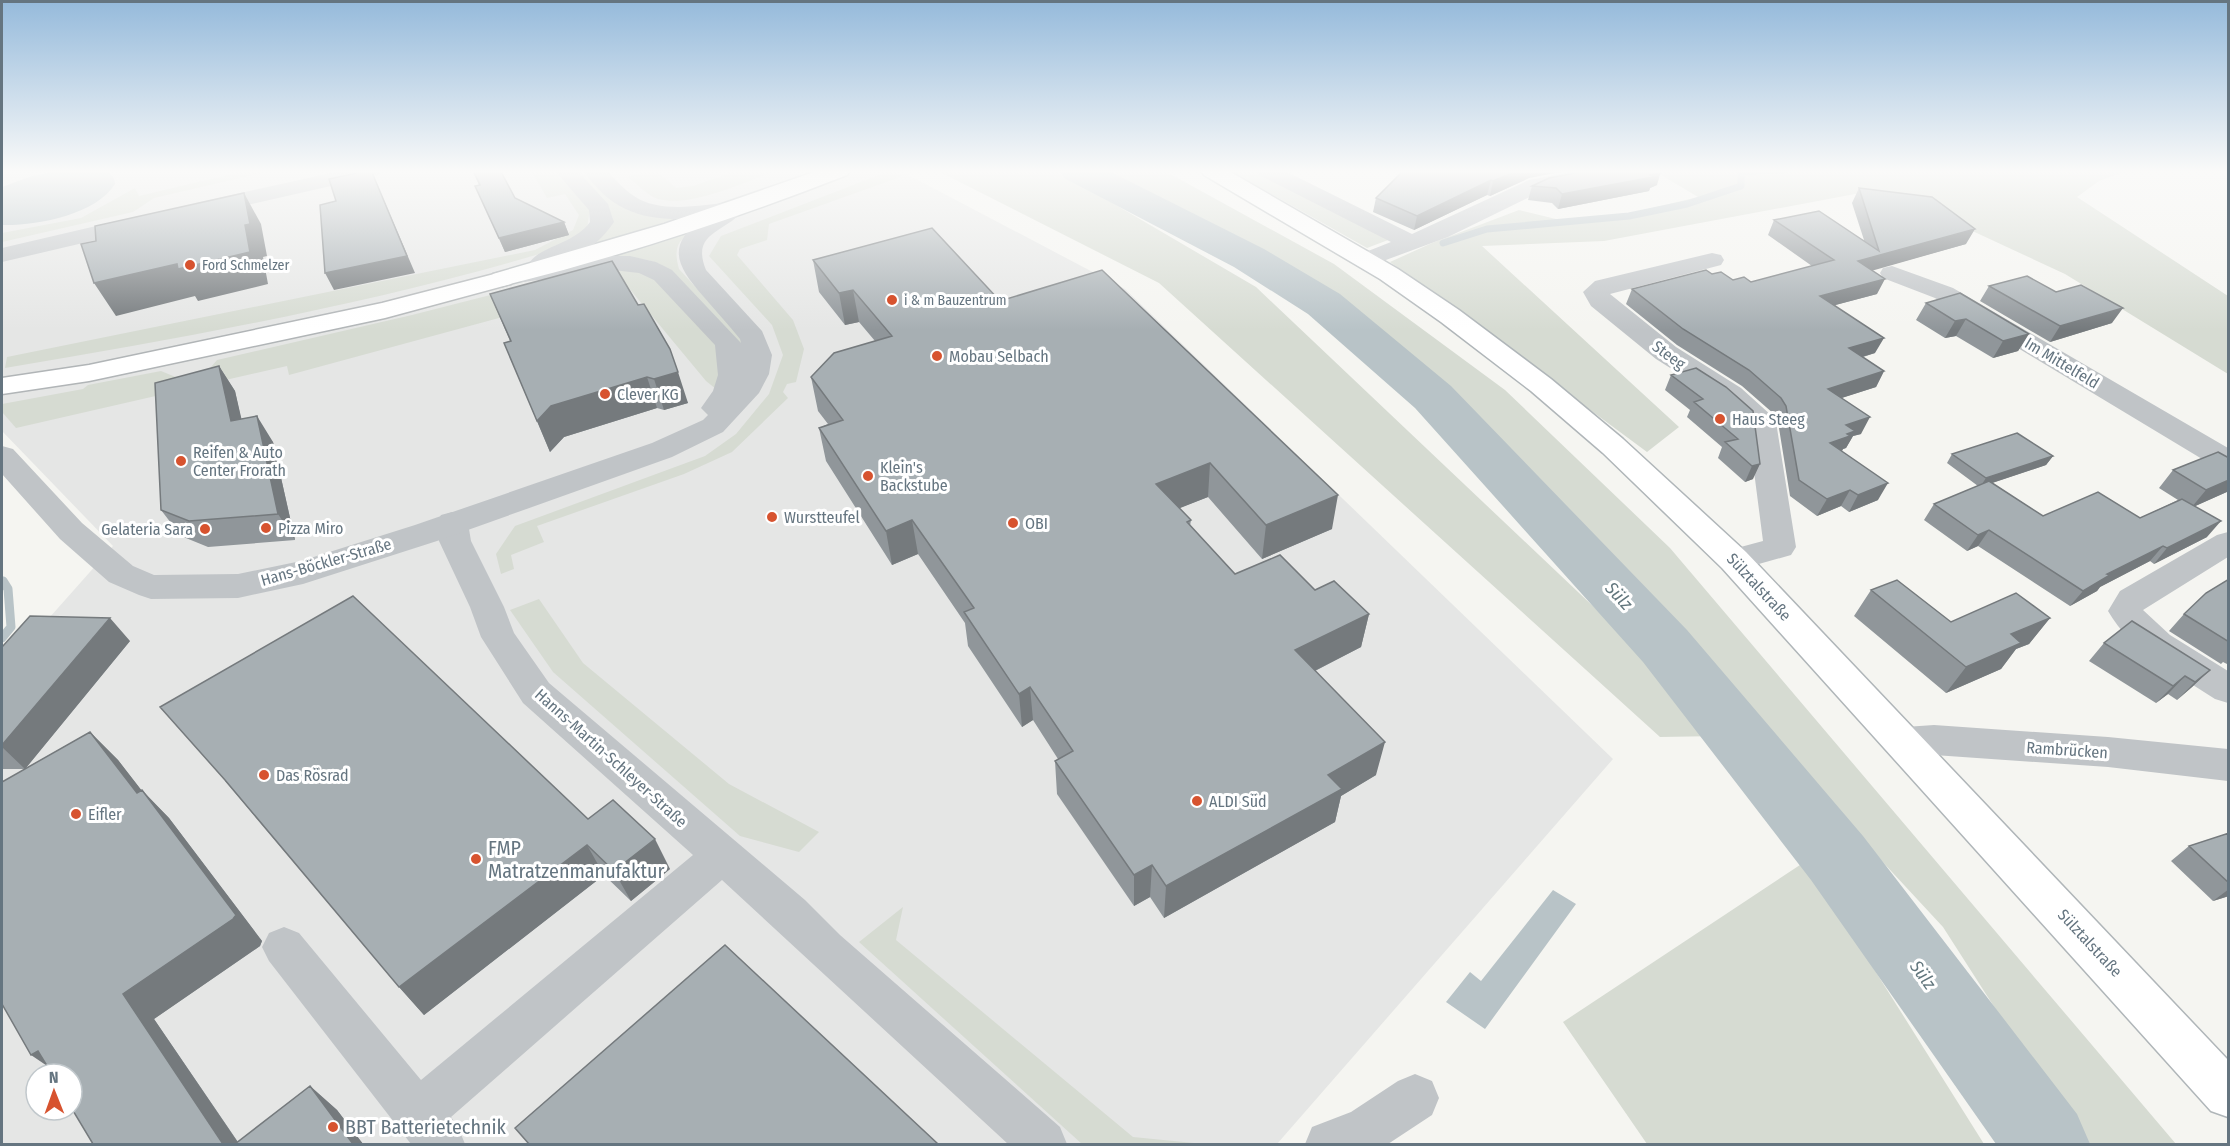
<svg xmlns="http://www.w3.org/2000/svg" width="2230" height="1146" font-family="'Fira Sans Condensed',sans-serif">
	<rect width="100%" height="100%" fill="#f5f5f1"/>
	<path fill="#e5e6e5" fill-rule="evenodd" d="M2 170H899L1125 289 1613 759 1277 1144H2V671L113 546 2 431ZM36 1074H72V1110H36Z"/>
	<path fill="#d6dbd2" d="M249 170H274L154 198 133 212 2 242V233L81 218 135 188 139 196Z
		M531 170H552L590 208 587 229 566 246C383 302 194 336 5 368L7 357 535 250 573 230 579 215 565 194 547 198Z
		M577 170H586C627 214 625 218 687 215L580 249 605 231 613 218 608 207Z
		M651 170H656L676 188 693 186 739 170H778C746 181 692 208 658 199 648 196 636 183 628 177Z
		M892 170 903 176 769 224 767 240 740 249 737 255 793 320 804 349 796 382 787 384 783 392 788 398 732 452 684 474 537 526 544 542 511 555 514 569 501 574 496 554 515 526 705 456 736 434 769 394 783 355 772 325 709 256 721 236Z
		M936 170H1056L1256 287 1597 610 1720 736 1660 737 1159 283Z
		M1106 170H1163L1334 264 1505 390 1670 548 2176 1144H2082L1943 927 1650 611 1417 379 1235 247Z
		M1229 170H1260L1396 237 1367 248Z
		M1653 170H2128L2099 181 2077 197 2228 296V374L2065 274 1923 208 1871 191 1604 241 1482 246 1679 427 1647 452 1390 262 1432 243 1519 210 1560 220 1606 219 1698 197Z
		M700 225C680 239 672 244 679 269L744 340 749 358 660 264C635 254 609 259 583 262Z
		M600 267 645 272 663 284 717 343 725 364 716 389 706 381 628 287 598 291 289 375 287 366 16 428 2 412V404L83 389 88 385 161 371 178 378 205 374 217 360 412 315Z
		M539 599 583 663 729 784 819 832 799 852 740 836 553 672 510 610Z
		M1806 861 1984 1144H1647L1563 1022Z
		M903 907 896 940 1133 1137 1204 1144H1082L859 942Z"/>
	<path fill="#b8c3c7" d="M61 170C76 170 115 163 115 184 96 215 35 226 2 225V187L32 176Z
		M1553 890 1576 904 1485 1029 1446 1002 1470 972 1481 981Z"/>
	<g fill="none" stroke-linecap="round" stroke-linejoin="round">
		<path stroke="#b8c3c7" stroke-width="7" d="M1741 172 1782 170
			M1443 243 1487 229 1629 216 1687 204 1741 186V170"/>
		<path stroke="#b8c3c7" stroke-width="9" d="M2 638 11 627 8 589 3 581"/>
		<path fill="#b8c3c7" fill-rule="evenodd" d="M1059 170H1107L1264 249 1340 294 1451 386 1687 630 1863 836 2077 1114 2090 1144H1996L1811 880 1643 662 1415 408 1308 314 1234 267 1064 178Z"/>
		<defs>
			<path id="secondary" d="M820 170H850L847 175C735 219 619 257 502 286L493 284 490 279 493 274 664 224Z
				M1201 170H1227L1398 269 1459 310 1551 379 1623 439 1746 552 2228 1060V1117L2211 1111 1722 568 1603 453 1531 391 1441 322 1380 279 1204 175Z"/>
			<path id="motorway" d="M502 272 511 274 514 279 511 284 385 318 89 381 2 394V378L89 365 382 303Z"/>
		</defs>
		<use href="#secondary" stroke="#b0b6b9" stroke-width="3"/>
		<use href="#motorway" stroke="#b1b5b7" stroke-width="3"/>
		<path fill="#c0c4c7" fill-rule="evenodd" d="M1256 170H1283L1412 234 1529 180 1581 170H1624L1621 175 1544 190 1448 237 1367 267 1358 265 1355 260 1358 255 1391 242 1259 175Z
			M1712 253 1721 255 1724 260 1721 265 1610 294 1676 347 1741 388 1772 416 1776 422 1796 547 1791 555 1734 571 1722 568 1718 560 1722 552 1763 541 1748 425 1721 400 1656 359 1591 306 1583 292 1595 281Z
			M1892 266 1953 288 2228 448V470L2217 468 1935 298 1883 278 1880 273 1883 268Z
			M452 512 463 515 468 523 471 541 504 607 514 633 549 683 805 900 840 935 1060 1127 1067 1144H1008L722 880 451 1117 458 1127 465 1144H411L269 961 262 947 269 933 284 927 299 933 421 1080 693 855 523 703 481 637 470 607 439 541 436 523 441 515Z
			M2228 532V557L2143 610 2170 635 2228 671V703L2215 699C2176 673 2132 653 2108 611L2120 591 2217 535Z
			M1934 725 2108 737 2228 749V781L2108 767 1934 755 1905 757 1892 753 1886 742 1892 731 1905 727Z
			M1415 1074 1432 1081 1439 1098 1432 1115 1388 1144H1305L1312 1127 1351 1112 1398 1081Z"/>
		<path fill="#c0c4c7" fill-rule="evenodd" d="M344 170H382L379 175 204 215 196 213 192 208 196 203Z
			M554 170H577L608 204 614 222C601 241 588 251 567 260L594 256H630L656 262 672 270 741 343 740 339C728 324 715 310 703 296 677 266 665 246 703 218 650 222 614 216 583 170H606C615 179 623 189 634 196 660 214 702 205 732 202L740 204 744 209C727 233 690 231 706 270L762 331 772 355 769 374 759 393 723 432 672 457 437 541 303 584 238 598 151 599 139 595 109 582 60 539 2 474V446L13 449 82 523 133 566 154 575 238 574 301 561 415 525 652 443 703 420 708 415 701 408 713 391 718 375 715 345 654 280 639 273 613 270 523 282 514 280 511 275 514 270 533 266 530 262C541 246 574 244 590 222L589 210Z
			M139 216 147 218 151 223 147 228 2 262V248Z"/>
		<use href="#secondary" fill="#fff" fill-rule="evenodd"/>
		<use href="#motorway" fill="#fff" fill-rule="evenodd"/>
	</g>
	<path fill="#90969a" d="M472 170H500L515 198 564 222 569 235 505 252 475 186 479 185Z
		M1404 170 1529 178 1490 196 1487 195 1414 230 1373 212 1376 198Z
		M1657 185 1650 188 1649 191 1558 209 1552 203 1528 200 1532 186Z
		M1859 188 1966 244 1872 270 1877 294 1835 305 1875 353 1863 357 1884 371 1876 387 1841 398 1861 434 1853 436 1846 448 1843 449 1842 451 1878 500 1849 512 1841 506 1817 516 1790 496 1778 422 1774 414 1742 386 1677 345 1626 304 1632 289 1712 274 1733 280 1751 282 1812 266 1768 235 1774 220 1864 240 1852 203Z
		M813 260 1000 301 1332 529 1262 559 1208 497 1179 508 1191 520 1190 526 1235 574 1315 590 1369 614 1361 647 1315 671 1376 775 1341 796 1335 822 1164 918 1150 897 1134 906 1057 794 1055 761 1058 759 1033 720 1022 727 968 646 965 623 918 554 892 565 826 461 819 428 828 424 818 411 811 377 875 341 859 322 845 325 819 292Z
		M612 261 688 403 664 410 657 408 564 437 550 452 504 343 510 341 490 294Z
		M1989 286 2056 292 2112 323 2050 342 1980 301Z
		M1926 303 2029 334 2018 351 1993 358 1956 336 1945 338 1916 320Z
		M219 366 235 391 241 419 273 442 295 540 208 547 181 536 161 510Z
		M1671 375 1753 411V479L1745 482 1718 458 1722 447 1687 417 1690 410 1665 390Z
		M1952 454 2053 456 2046 465 1992 483 2043 516 2140 518 2178 500 2159 488 2173 470 2229 458V491L2195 506 2207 537 2154 564 2150 561 2100 587 2097 591 2070 606 1978 546 1967 551 1924 520 1934 504 1978 486 1947 463Z
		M2229 579V665L2223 662 2221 664 2169 631 2184 614Z
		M1871 590 1951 622 2050 618 2029 644 2016 649 2001 669 1946 693 1854 616Z
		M130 641 26 768 90 732 118 760 141 790 169 818 262 941 260 946 154 1019 238 1142 310 1086 337 1110 363 1144H93L24 769H2V647Z
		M2104 643 2210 670 2192 687 2177 700 2168 694 2156 703 2089 661Z
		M225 781 588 819 670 869 631 901 604 875 424 1015 399 987Z
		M2229 833V896L2213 901 2171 861 2189 846Z"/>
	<path fill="#757a7d" d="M371 170 415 273 334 290 325 273Z
		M1519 170H1571L1529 178 1490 196 1493 181Z
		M1661 171 1657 185 1650 188 1649 191 1558 209 1562 194 1650 175Z
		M1491 180 1487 195 1414 230 1417 216Z
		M244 193 261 224 267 256 263 257 268 284 198 301 195 296 116 316 94 283Z
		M564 222 569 235 505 252 499 238Z
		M1975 229 1966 244 1850 277 1858 261Z
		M1885 279 1877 294 1813 311 1820 296Z
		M853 290 859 322 845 325 839 293Z
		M2123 308 2112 323 2050 342 2060 326Z
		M1966 319 1956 336 1945 338 1955 321Z
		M2029 334 2018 351 1993 358 2003 341Z
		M1884 338 1875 353 1841 363 1849 348Z
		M219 366 235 391 248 447 231 421Z
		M1884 371 1876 387 1820 405 1828 389Z
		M678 372 688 403 664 410 654 379Z
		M647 377 657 408 564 437 550 452 537 421 551 406Z
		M257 416 273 442 295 540 278 514Z
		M1870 417 1861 434 1853 436 1846 448 1843 449 1841 452 1830 443 1846 425Z
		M2053 456 2046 465 1980 487 1986 478Z
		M1210 463 1208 497 1155 518 1156 484Z
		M1760 464 1753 479 1745 482 1752 466Z
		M2229 480V491L2191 508 2206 490Z
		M1888 483 1878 500 1849 512 1858 495Z
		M1850 490 1841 506 1817 516 1827 499Z
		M1338 495 1332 529 1262 559 1266 525Z
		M912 520 918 554 892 565 886 531Z
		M2221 521 2207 537 2154 564 2167 548Z
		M1989 530 1978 546 1967 551 1978 535Z
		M2163 546 2150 561 2100 587 2097 591 2070 606 2083 591 2107 574Z
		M1369 614 1361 647 1289 684 1295 650Z
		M110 618 130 641 25 769 2 747V745Z
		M2050 618 2029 644 2016 649 2001 669 1946 693 1966 667 2011 634Z
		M2210 670 2192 687 2177 700 2195 682Z
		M2185 676 2168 694 2156 703 2173 686Z
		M1030 687 1033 720 1022 727 1019 694Z
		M90 732 118 760 153 805 142 790 169 818 262 941 260 946 154 1019 239 1144H223L123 994 137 793Z
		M1385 742 1376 775 1341 796 1335 822 1164 918 1166 886 1328 775Z
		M655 839 670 869 631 901 614 871Z
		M587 845 604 875 424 1015 399 987Z
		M1152 865 1150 897 1134 906V875Z
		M2229 889V896L2213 901Z
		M38 1051 59 1074 31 1055Z
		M310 1086 337 1110 363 1144H353Z"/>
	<path fill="#a7afb3" stroke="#757a7d" stroke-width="1.5" d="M371 170 407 256 325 273 320 205 336 201 329 179Z
		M473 170H500L515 198 564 222 499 238 475 186 480 185Z
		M1404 170H1519L1493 181 1491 180 1417 216 1376 198Z
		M1592 170H1659L1661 171 1650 175 1653 177 1562 194 1556 188 1532 186 1549 178Z
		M1859 188 1932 197 1975 229 1858 261 1885 279 1820 296 1884 338 1849 348 1884 371 1828 389 1870 417 1846 425 1855 431 1847 434 1850 436 1830 443 1888 483 1858 495 1850 490 1827 499 1799 480 1786 406 1781 398 1749 370 1683 329 1632 289 1706 270 1712 274 1721 272 1733 280 1744 277 1751 282 1834 260 1774 220 1819 211 1879 251Z
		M244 193 250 224 245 225 250 252 178 269 177 264 94 283 81 244 96 241 95 226Z
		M932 228 1000 301 1102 270 1338 495 1266 525 1210 463 1156 484 1191 520 1187 522 1235 574 1280 555 1315 590 1334 581 1369 614 1295 650 1385 742 1328 775 1342 789 1166 886 1152 865 1134 875 1055 761 1073 751 1030 687 1019 694 964 612 974 608 912 520 886 531 819 428 843 420 811 377 834 353 892 336 853 290 839 293 813 260Z
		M612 261 638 305 644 304 670 349 678 372 654 379 647 377 551 406 537 421 504 343 511 341 490 294Z
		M2027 276 2056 292 2081 285 2123 308 2060 326 1989 286Z
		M1960 293 2029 334 2003 341 1966 319 1955 321 1926 303Z
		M219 366 231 421 257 416 278 514 189 521 161 510 155 383Z
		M1696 368 1726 387 1753 411 1760 464 1752 466 1725 442 1738 439 1694 402 1703 399 1671 375Z
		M2017 433 2053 456 1986 478 1952 454Z
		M2218 452 2229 458V480L2206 490 2173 470Z
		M1989 481 2043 516 2098 492 2140 518 2182 499 2221 521 2167 548 2163 546 2107 574 2110 575 2083 591 1989 530 1978 535 1934 504Z
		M2229 579V642L2184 614 2206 593Z
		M1897 580 1951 622 2016 593 2050 618 2011 634 2021 643 1966 667 1871 590Z
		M353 596 588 819 613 800 655 839 614 871 587 845 399 987 225 780 160 707Z
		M30 616 110 618 2 745V647Z
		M2132 621 2210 670 2195 682 2185 676 2173 686 2104 643Z
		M90 732 137 793 142 790 236 915 233 919 123 994 223 1144H93L72 1109V1074H52L38 1051 31 1055 2 1004V782Z
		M2229 833V883L2189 846Z
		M725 945 938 1144H529L515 1128Z
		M310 1086 353 1144H235Z"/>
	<linearGradient id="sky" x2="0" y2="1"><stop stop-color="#95badb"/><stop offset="0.52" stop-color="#fafaf9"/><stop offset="1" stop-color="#fafaf9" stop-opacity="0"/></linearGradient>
	<rect width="2230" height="330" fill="url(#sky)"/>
	<g fill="#d7532f" stroke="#fff" stroke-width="2">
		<circle cx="190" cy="265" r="6"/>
		<circle cx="892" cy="300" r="6"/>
		<circle cx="937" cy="356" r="6"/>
		<circle cx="605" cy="394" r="6"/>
		<circle cx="1720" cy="419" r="6"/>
		<circle cx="181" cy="461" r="6"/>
		<circle cx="868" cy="476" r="6"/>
		<circle cx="772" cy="517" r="6"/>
		<circle cx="1013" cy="523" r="6"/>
		<circle cx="266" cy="528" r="6"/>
		<circle cx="205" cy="529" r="6"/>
		<circle cx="264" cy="775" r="6"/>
		<circle cx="1197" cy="801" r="6"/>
		<circle cx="76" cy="814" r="6"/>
		<circle cx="476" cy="859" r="6"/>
		<circle cx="333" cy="1127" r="6"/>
	</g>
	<g text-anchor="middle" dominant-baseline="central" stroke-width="6" stroke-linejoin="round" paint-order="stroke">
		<g font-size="14" fill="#657580" stroke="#fff" text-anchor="start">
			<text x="202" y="265">Ford Schmelzer</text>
			<text x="904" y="300">i &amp; m Bauzentrum</text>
		</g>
		<g font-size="16" fill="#657580" stroke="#fff">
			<text transform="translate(1669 355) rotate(36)">Steeg</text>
			<text transform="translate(2062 363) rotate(31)">Im Mittelfeld</text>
			<text transform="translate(326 562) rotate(-16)">Hans-Böckler-Straße</text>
			<text transform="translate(1759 587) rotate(47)">Sülztalstraße</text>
			<text transform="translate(2067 750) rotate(4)">Rambrücken</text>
			<text transform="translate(611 758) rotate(42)">Hanns-Martin-Schleyer-Straße</text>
			<text transform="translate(2090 943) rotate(47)">Sülztalstraße</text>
		</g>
		<g font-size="16" fill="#657580" stroke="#fff" text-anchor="start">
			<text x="949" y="356">Mobau Selbach</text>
			<text x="617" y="394">Clever KG</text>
			<text x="1732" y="419">Haus Steeg</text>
			<text x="193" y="452">Reifen &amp; Auto<tspan x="193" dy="18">Center Frorath</tspan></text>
			<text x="880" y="467">Klein's<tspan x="880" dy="18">Backstube</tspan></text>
			<text x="784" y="517">Wurstteufel</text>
			<text x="1025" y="523">OBI</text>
			<text x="278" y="528">Pizza Miro</text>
			<text x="193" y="529" text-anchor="end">Gelateria Sara</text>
			<text x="276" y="775">Das Rösrad</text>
			<text x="1209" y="801">ALDI Süd</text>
			<text x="88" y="814">Eifler</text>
		</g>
		<g font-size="18" font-style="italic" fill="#61767d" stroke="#fff">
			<text transform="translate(1619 596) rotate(47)">Sülz</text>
			<text transform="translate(1923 975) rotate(54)">Sülz</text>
		</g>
		<g font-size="20" fill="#657580" stroke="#fff" text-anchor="start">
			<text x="488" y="848">FMP<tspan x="488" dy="23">Matratzenmanufaktur</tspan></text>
			<text x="345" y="1127">BBT Batterietechnik</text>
		</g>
	</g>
	<rect width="2230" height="1146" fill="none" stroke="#657580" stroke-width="6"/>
	<g transform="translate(54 1092) rotate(359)"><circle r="28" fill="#ffffff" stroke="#c1c8cc" stroke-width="1.5"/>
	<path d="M0-4.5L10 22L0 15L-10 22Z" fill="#d7532f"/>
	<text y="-9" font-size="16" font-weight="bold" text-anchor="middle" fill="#657580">N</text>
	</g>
</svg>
